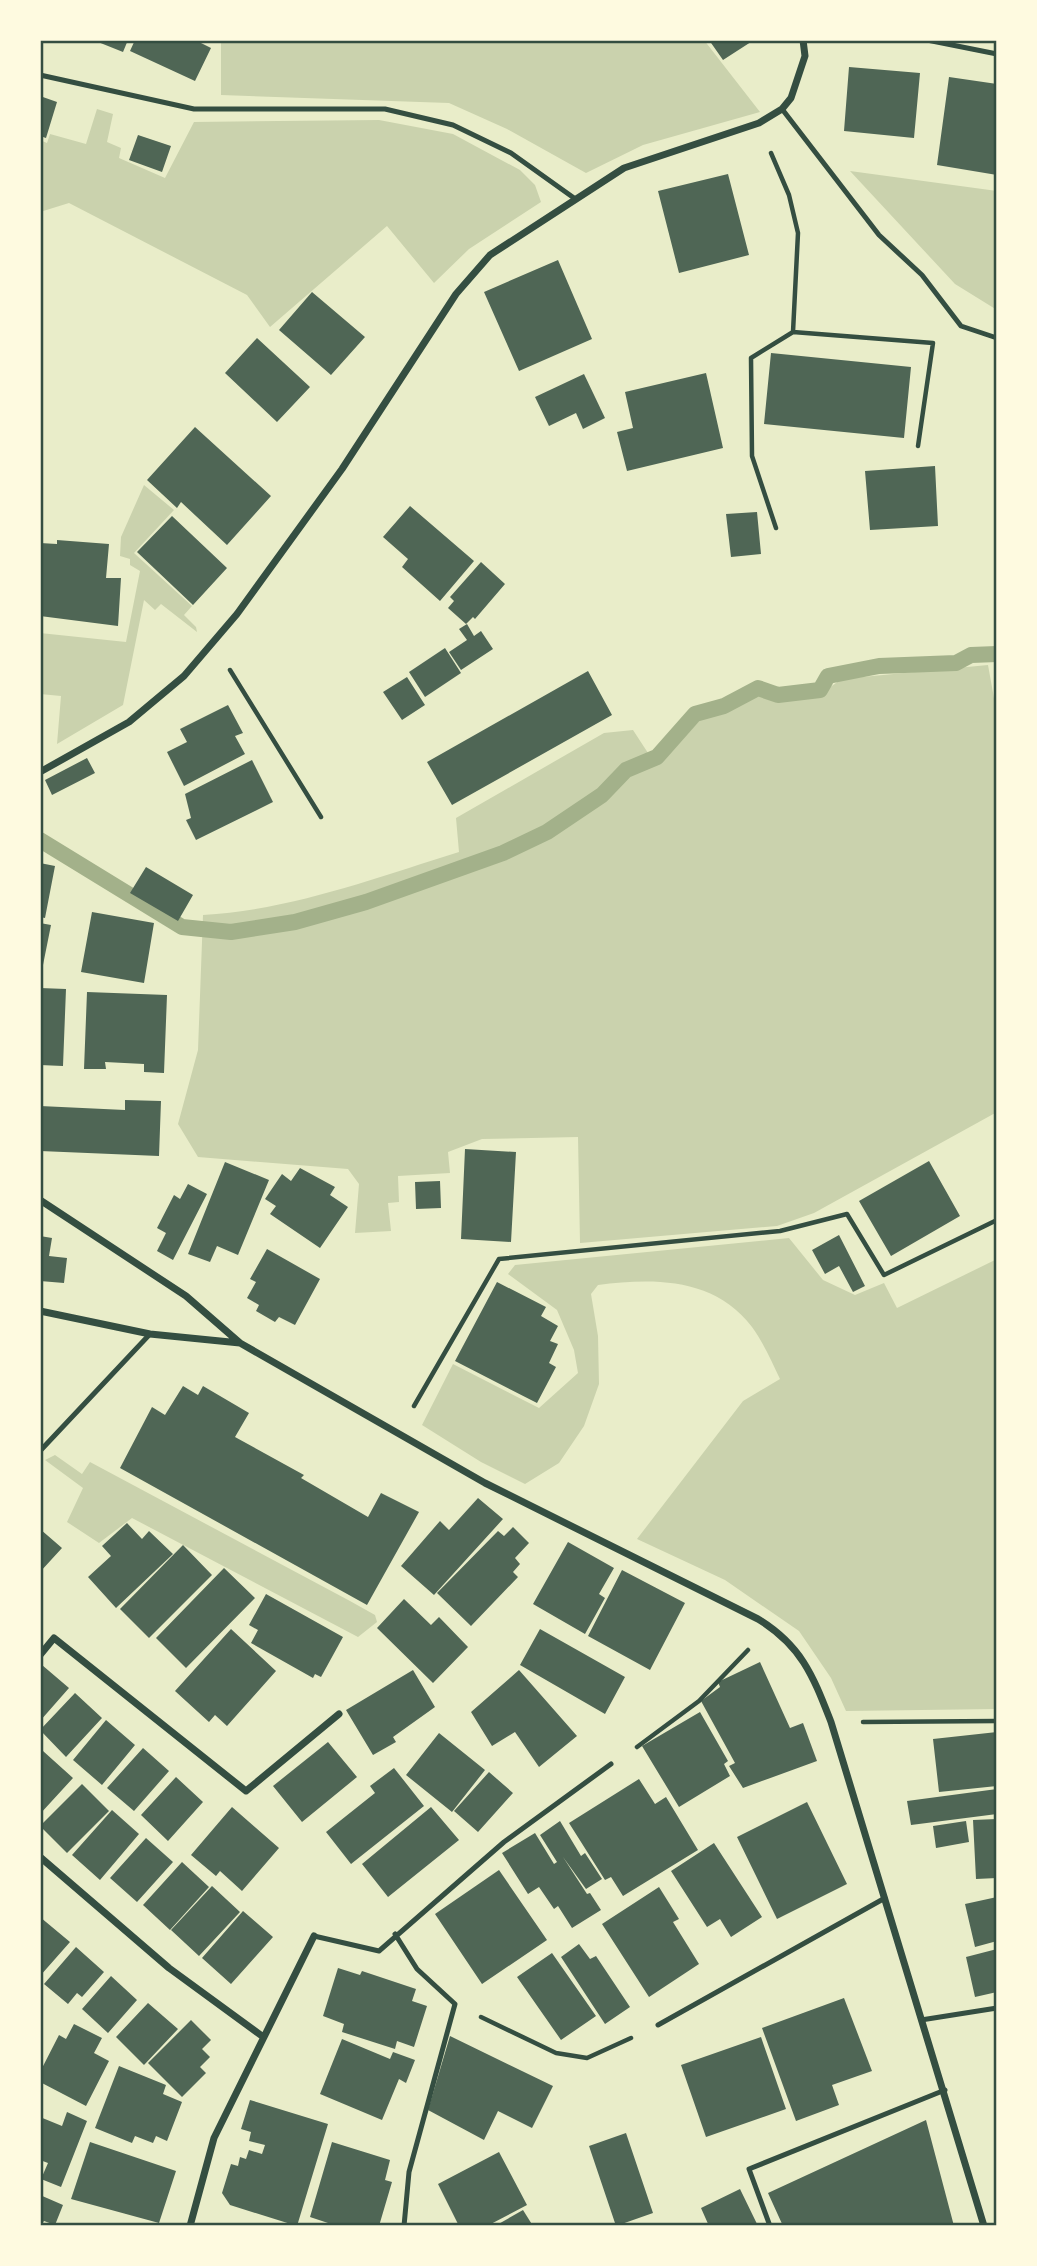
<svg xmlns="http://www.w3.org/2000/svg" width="1037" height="2266" font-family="Poppins,sans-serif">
	<rect width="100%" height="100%" fill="#e9edc9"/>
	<path fill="#cad2ad" d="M218 40H704L760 112 643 145 586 173 507 129 449 103 221 95V42Z
		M97 109 113 114 107 142 121 148 119 158 165 178 194 122 379 120 453 134 520 170 535 185 541 202 469 249 434 283 387 226 270 327 247 295 69 203 40 212V140L47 143 50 134 86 144Z
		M850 171 997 191V310L955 284Z
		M144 485 174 510 134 553 192 606 184 615 196 627 197 632 161 604 155 610 144 600 123 705 57 744 61 696 40 694V633L126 642 140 571 130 565V559L120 556 121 537Z
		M988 665 997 715V1112L814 1213 777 1226 580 1243 578 1137 482 1139 448 1152 450 1173 398 1176 399 1202 388 1203 391 1231 355 1233 359 1184 348 1169 198 1157 178 1124 198 1050 203 915C291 910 375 878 459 852L456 818 604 733 633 730 648 753 664 759 700 720 759 693C793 704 813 702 841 679Z
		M789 1238 823 1280 855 1295 884 1283 897 1308 997 1259V1709L846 1711 831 1678 799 1631 725 1580 637 1539 743 1401 780 1379C772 1362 763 1342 752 1327 714 1277 653 1278 598 1285L591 1294 598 1336 599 1384 584 1426 559 1463 525 1484 481 1462 422 1425 453 1364 539 1408 578 1373 574 1350 557 1310 508 1274 515 1265Z
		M55 1455 82 1474 90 1462 350 1601 375 1615 377 1622 358 1637 132 1518 99 1543 67 1522 83 1488 45 1460Z"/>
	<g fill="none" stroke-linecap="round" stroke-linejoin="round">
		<path stroke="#a3b18a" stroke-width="16" d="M40 840 182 927 231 932 295 922 366 902 503 853 547 832 602 795 626 770 657 757 695 714 724 706 758 688 778 695 820 690 828 676 879 666 956 663 971 655 997 654"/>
	</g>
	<path fill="#4f6655" d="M93 40H128L123 52Z
		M135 40H195L211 48 195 81 130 51Z
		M709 40H754L723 60Z
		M849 67 920 73 914 138 844 131Z
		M949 77 997 84V175L937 165Z
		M40 96 57 102 46 138 40 136Z
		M138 135 171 146 162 172 129 160Z
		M728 174 749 255 679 273 658 191Z
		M558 260 592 339 519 371 484 292Z
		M312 292 365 337 331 375 279 330Z
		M257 338 310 387 277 422 225 373Z
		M771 353 911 367 904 438 764 424Z
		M706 373 723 448 627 471 617 432 633 428 625 392Z
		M584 374 605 418 583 429 576 413 549 426 535 397Z
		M195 427 271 496 227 545 181 502 177 508 147 480Z
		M935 466 938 526 870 530 865 471Z
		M410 506 474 561 440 601 402 567 408 559 383 537Z
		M757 512 761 554 731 557 726 514Z
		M172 516 227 568 193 605 137 552Z
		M57 540 109 544 106 578H121L118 626 40 616V543L57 544Z
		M481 562 505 584 475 619 473 617 466 624 448 608 454 601 450 597Z
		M467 624 474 636 481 631 493 649 461 670 449 652 467 640 459 629Z
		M445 648 461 673 425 697 409 672Z
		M588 671 612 715 452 805 427 762Z
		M407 677 425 705 402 720 383 692Z
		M228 705 243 733 235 736 245 754 184 786 167 752 187 742 180 729Z
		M87 758 95 773 52 795 45 780Z
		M252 760 273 802 196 840 186 820 191 818 185 794Z
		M40 863 55 866 45 918 40 917Z
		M146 867 193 895 178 921 130 893Z
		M92 912 154 923 144 983 81 972Z
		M40 923 51 925 43 965H40Z
		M40 988 66 989 63 1066 40 1065Z
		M87 992 167 995 164 1073 144 1072V1064L105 1062 106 1069H84Z
		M125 1100 161 1101 159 1156 40 1151V1106L125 1110Z
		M465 1149 516 1152 511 1242 461 1239Z
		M929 1161 960 1216 891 1256 859 1201Z
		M225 1162 269 1180 238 1255 217 1246 210 1262 188 1254Z
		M300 1168 335 1187 330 1195 348 1207 320 1248 270 1214 276 1206 265 1199 282 1174 291 1181Z
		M440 1181 441 1208 416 1209 415 1182Z
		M188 1184 207 1194 173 1260 157 1251 166 1233 157 1228 174 1195 180 1199Z
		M839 1235 865 1286 853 1292 839 1266 825 1274 812 1250Z
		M40 1236 52 1238 49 1256 67 1258 64 1283 40 1281Z
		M267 1249 320 1279 295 1325 279 1317 275 1322 256 1311 259 1305 247 1298 256 1282 250 1279Z
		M497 1282 546 1307 541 1316 558 1326 550 1341 558 1344 549 1363 556 1367 537 1403 455 1361Z
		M183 1386 198 1395 203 1386 249 1413 235 1437 304 1475 301 1478 368 1517 381 1493 419 1512 367 1605 120 1468 152 1407 165 1415Z
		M478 1498 503 1519 434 1595 401 1566 440 1521 449 1530Z
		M127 1523 142 1539 149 1531 173 1554 116 1608 88 1577 111 1556 102 1546Z
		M513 1527 529 1543 515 1558 520 1564 513 1572 518 1577 471 1626 437 1593 498 1531 504 1536Z
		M40 1529 62 1548 40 1572Z
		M568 1542 614 1568 599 1594 605 1598 585 1634 533 1604Z
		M183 1545 212 1575 149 1638 120 1609Z
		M224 1568 255 1598 186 1668 156 1638Z
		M622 1570 685 1603 650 1670 588 1636Z
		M266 1594 343 1637 321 1677 315 1674 313 1678 251 1643 258 1630 249 1625Z
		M404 1599 431 1625 439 1617 468 1647 433 1683 377 1628Z
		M231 1629 276 1671 227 1726 215 1715 209 1722 175 1691Z
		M540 1629 625 1677 605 1714 520 1665Z
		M760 1662 790 1728 803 1723 817 1761 743 1788 729 1766 735 1763 701 1701 720 1687 718 1682Z
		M42 1665 69 1688 40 1721V1667Z
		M413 1670 435 1707 393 1737 396 1742 373 1755 346 1710Z
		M519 1670 577 1736 539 1767 515 1732 492 1746 471 1712Z
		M75 1693 102 1718 66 1757 40 1730Z
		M700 1712 728 1761 724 1764 730 1776 679 1807 642 1746Z
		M106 1720 135 1745 102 1785 73 1760Z
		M997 1732V1786L939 1792 933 1739Z
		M439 1733 485 1770 452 1812 406 1775Z
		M328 1742 357 1777 302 1822 273 1786Z
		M143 1748 169 1771 134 1811 107 1788Z
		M43 1751 73 1778 40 1814V1755Z
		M394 1768 424 1806 351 1864 326 1832 375 1793 370 1786Z
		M489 1772 513 1793 478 1832 454 1811Z
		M176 1777 203 1802 168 1841 141 1815Z
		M639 1779 655 1804 666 1797 698 1850 623 1896 611 1877 605 1880 569 1823Z
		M82 1784 109 1811 67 1853 40 1826Z
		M997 1789V1814L911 1825 907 1801Z
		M807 1802 847 1884 777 1919 737 1837Z
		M232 1807 279 1848 242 1891 220 1871 216 1876 191 1855Z
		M431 1807 459 1840 388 1897 362 1864Z
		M112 1810 139 1834 100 1880 72 1855Z
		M997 1819V1878L976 1879 973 1820Z
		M560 1821 581 1856 585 1853 602 1879 586 1889 563 1857 587 1894 590 1893 601 1910 572 1928 558 1906 554 1909 539 1887 528 1894 502 1853 535 1833 554 1864 557 1862 540 1835Z
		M966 1821 969 1842 936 1848 933 1826Z
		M146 1838 173 1862 137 1902 110 1878Z
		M714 1843 762 1917 731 1937 720 1919 707 1927 671 1871Z
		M182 1862 209 1887 170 1930 143 1905Z
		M499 1870 547 1940 482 1984 435 1914Z
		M212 1886 240 1912 199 1956 171 1930Z
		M659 1887 679 1919 673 1922 699 1964 649 1997 602 1924Z
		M997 1897V1941L975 1947 965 1904Z
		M243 1911 273 1937 231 1984 202 1958Z
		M40 1917 70 1942 40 1976Z
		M579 1944 590 1959 596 1956 630 2007 605 2024 561 1957Z
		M76 1947 104 1972 82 1997 77 1993 68 2004 44 1984Z
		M997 1949V1992L975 1997 966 1957Z
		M552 1953 596 2016 561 2040 517 1977Z
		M338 1968 360 1975 362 1971 416 1989 412 2001 427 2006 414 2047 397 2041 395 2049 342 2032 344 2024 323 2016Z
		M111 1976 137 2000 108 2033 82 2009Z
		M844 1998 872 2071 832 2085 839 2105 796 2121 762 2028Z
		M148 2003 178 2029 144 2065 116 2037Z
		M191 2020 211 2040 202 2049 210 2057 200 2067 206 2073 182 2097 148 2063Z
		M74 2024 102 2038 94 2053 109 2061 86 2106 40 2082V2072L59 2035 66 2039Z
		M450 2036 553 2086 532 2128 498 2111 484 2140 428 2110Z
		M761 2037 786 2109 706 2137 681 2065Z
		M342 2039 390 2059 393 2052 415 2060 406 2083 399 2079 382 2120 320 2094Z
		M119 2066 166 2085 163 2094 182 2102 167 2141 156 2136 153 2143 135 2136 132 2143 95 2128Z
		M250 2100 328 2124 297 2226 230 2205 222 2193 231 2164 238 2166 240 2157 246 2159 249 2150 262 2154 265 2145 249 2141 251 2132 241 2129Z
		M67 2112 87 2121 61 2187 41 2179 48 2163 40 2160V2117L62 2126Z
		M926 2120 954 2226H783L768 2193Z
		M626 2133 653 2213 616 2226 589 2146Z
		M90 2142 176 2171 159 2223 71 2199Z
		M332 2142 390 2160 385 2180 392 2182 379 2226H337L310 2217Z
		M499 2152 527 2205 487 2226H459L438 2184Z
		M740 2189 758 2226H709L701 2208Z
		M40 2195 63 2205 55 2225 44 2221 40 2226Z
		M523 2210 533 2226H495Z"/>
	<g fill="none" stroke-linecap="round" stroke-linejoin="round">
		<path stroke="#344e41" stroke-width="4.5" d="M771 153 789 195 798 233 793 332 933 343 918 446
			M776 528 752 456 751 358 793 332
			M230 670 321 817
			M414 1406 499 1259 780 1231 847 1214 884 1275 997 1220
			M863 1722 997 1721
			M637 1747 699 1701 748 1650
			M481 2017 556 2053 587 2058 631 2038"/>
		<path stroke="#344e41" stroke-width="5" d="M927 40 997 54
			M40 75 194 109H385L453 125 511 153 574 198
			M782 109 879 235 922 275 961 326 997 338
			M40 1451 150 1334
			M395 1934 417 1969 455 2004 409 2172 404 2226
			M314 1936 379 1951 504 1842 611 1764
			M921 2020 997 2008
			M658 2025 885 1898
			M770 2226 749 2169 945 2090"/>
		<path stroke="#344e41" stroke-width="7" d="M40 772 129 722 184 676 237 614 342 469 456 294 490 255 624 168 759 123 782 109 791 98 805 56 803 40
			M40 1200 186 1296 240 1343 485 1483 758 1619C802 1646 813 1676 831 1722L984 2226
			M40 1311 150 1334 240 1343
			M40 1655 54 1638 246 1791 339 1714
			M40 1857 169 1968 262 2036
			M190 2226 214 2138 314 1936"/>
	</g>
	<rect width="1037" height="2266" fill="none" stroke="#fefae0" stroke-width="84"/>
	<rect x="42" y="42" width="953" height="2182" fill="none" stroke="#344e41" stroke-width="2.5"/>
</svg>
